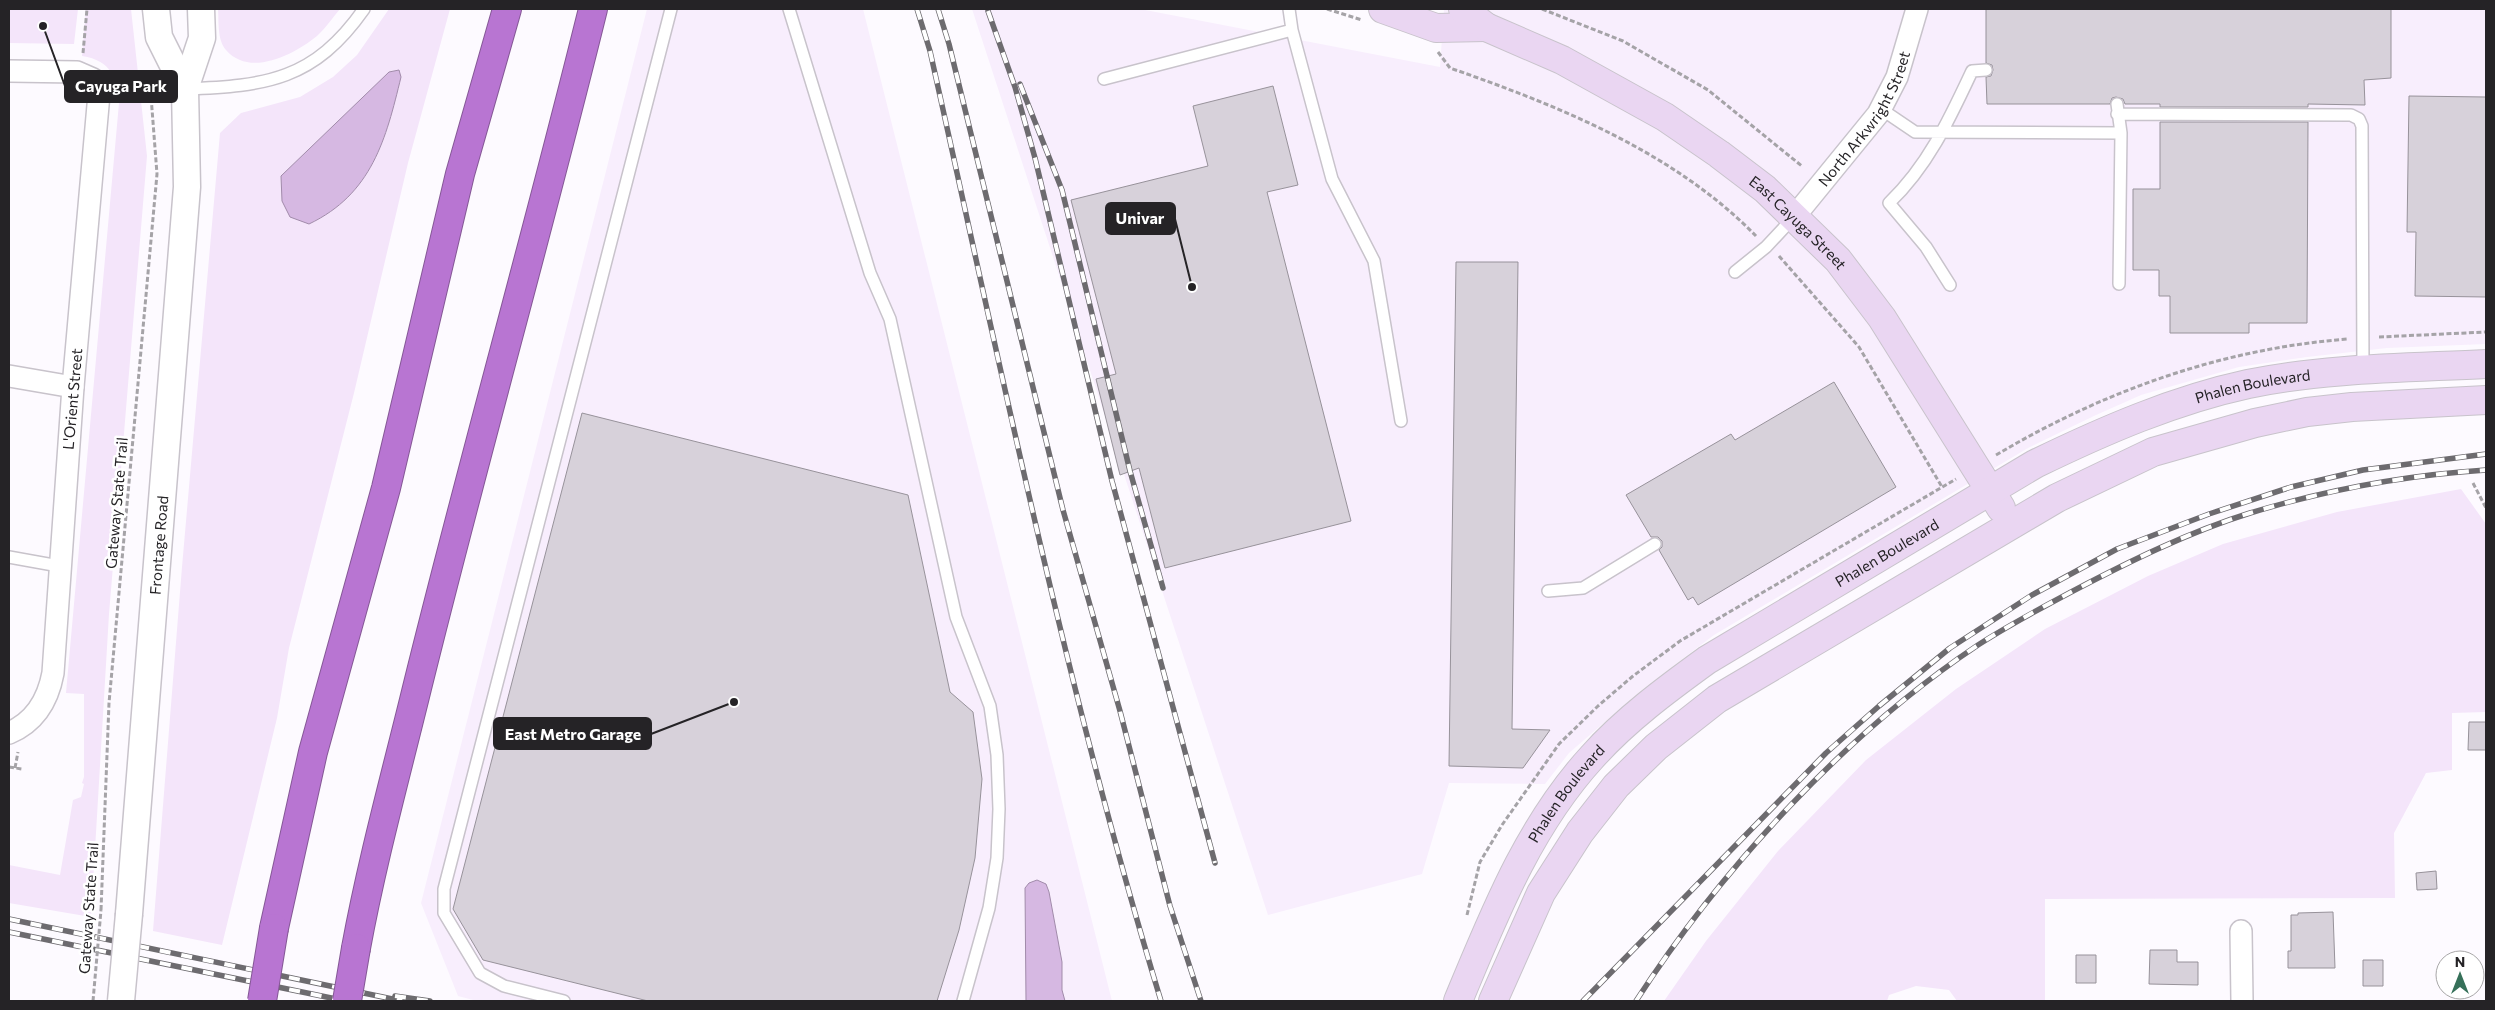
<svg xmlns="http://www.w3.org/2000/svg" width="2495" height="1010" font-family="Commissioner,sans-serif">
	<rect width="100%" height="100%" fill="#fdfaff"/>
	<path fill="#f8eefd" d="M647 9H863L1112 1001H477L458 996 421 903Z
		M972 9H1140L1440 67 1444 9H2486V344L2387 348 2307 357 2239 367 2141 395 2096 415 2028 448 1714 635 1643 689 1569 753 1545 784 1449 783 1422 874 1268 915Z"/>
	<path fill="#f4e5fa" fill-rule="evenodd" d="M9 9H78L74 44 9 43Z
		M86 9H131L147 156 109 614 91 917 9 903V865L60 875 73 800 81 797 84 784 82 783 84 777V694L66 693 119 103C115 76 112 61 82 56Z
		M218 9H340C333 17 326 28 317 36 295 54 250 78 226 50 217 40 219 21 218 9Z
		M389 9H450L408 163 354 393 289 648 277 718 222 945 153 931 182 567 220 133 241 113 300 97 333 77 357 55ZM399 70 281 176 389 72Z
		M2461 489 2486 524V712L2452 713V770L2426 773 2394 833 2395 898 2045 899V1001H1957L1949 990 1916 986 1889 995 1887 1001H1664L1706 941 1778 851 1866 760 1956 689 2045 629 2148 576 2223 544 2337 512Z"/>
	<path fill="#d6b8e2" stroke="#a18baa" d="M399 70 401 77C386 139 372 194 309 224L290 217 282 201 281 176 389 72Z
		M1037 880 1046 884 1049 892 1062 962V990L1065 1001H1026L1025 888 1029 883Z"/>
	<path fill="#d7d1da" stroke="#97929a" d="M1986 9H2391V78L2364 80 2365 105 2308 104V107H2160V104H2125L2123 99 2116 97 2112 98 2110 104H1987L1986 77 1991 76 1993 70 1992 65 1986 63Z
		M1273 86 1298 185 1267 192 1351 521 1165 568 1139 468 1120 475 1096 379 1116 374 1071 200 1208 166 1193 106Z
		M2409 96 2486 97V297L2415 296 2416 232H2407Z
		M2160 122H2308L2307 323H2249V333H2170V296H2159V270H2133V189H2160Z
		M1456 262H1518L1512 729 1550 730 1523 768 1449 766Z
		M1834 382 1896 487 1698 605 1693 597 1688 600 1659 550 1662 547V541L1658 537H1651L1626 495 1731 434 1735 440Z
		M582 413 908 495 950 692 973 712 982 779 975 858 959 930 937 1001H648L483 960 453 909Z
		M2469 722H2486V750H2468Z
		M2436 871 2437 889 2417 890 2416 873Z
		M2333 912 2335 968H2288V951H2291V915H2298V913Z
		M2150 950H2177V962H2198V985L2149 984Z
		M2076 955H2096V983H2076Z
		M2363 960H2383V986H2363Z"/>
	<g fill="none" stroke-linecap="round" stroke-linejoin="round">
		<defs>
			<path id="service" d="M789 9 870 273 890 319 956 617 990 706 997 755 999 809 997 858 989 908 963 1001
				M1292 30 1332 179 1374 261 1401 421
				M1104 79 1292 30 1289 9
				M185 89C267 86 314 80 364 9
				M2117 104 2121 133 2119 284
				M1881 109 1915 132 2121 133
				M2117 114 2351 115 2359 119 2362 126 2363 370
				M1735 272 1766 247 1794 217
				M1950 285 1926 247 1889 203C1928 166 1950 118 1972 71L1986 70
				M9 557 59 566
				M1548 591 1583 588 1655 544
				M564 1001 504 986 480 973 444 913V889L671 9"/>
			<g id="minor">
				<path d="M9 71 77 72 93 79 99 94 73 387 53 673C48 700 35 722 9 733"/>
				<path id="s1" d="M1794 217 1878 114 1897 77 1917 9"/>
				<path d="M9 376 73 387"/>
				<path d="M2241 931 2242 1001"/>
			</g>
			<g id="tertiary">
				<path d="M156 9 159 37 185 89"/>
				<path id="s2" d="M129 914 187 187 185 89 202 38 201 9"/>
			</g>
			<g id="secondary">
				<path d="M1383 9 1436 28 1486 27"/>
				<path id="s3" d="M1463 9 1486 27 1562 60 1665 117 1719 154 1765 189 1838 260 1882 318 2001 508"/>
				<path id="s4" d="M1458 1001C1494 915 1528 827 1592 757 1625 720 1667 689 1707 660L2035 464C2103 431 2174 400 2248 384 2326 368 2407 368 2486 364"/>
				<path d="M1493 1001 1541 893 1580 832 1616 786 1656 747 1717 699 2057 498 2153 452 2255 423 2307 412 2352 407 2486 400"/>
			</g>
			<path id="motorway" d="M274 928 313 752 386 488 460 174 507 9
				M356 948C372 861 396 774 417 688 473 461 537 236 593 9"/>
		</defs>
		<use href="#service" stroke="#c8c3cb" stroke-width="14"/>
		<use href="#minor" stroke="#c8c3cb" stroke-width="24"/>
		<use href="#tertiary" stroke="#c8c3cb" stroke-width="29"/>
		<use href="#secondary" stroke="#c8c3cb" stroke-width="30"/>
		<use href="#motorway" stroke="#855896" stroke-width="30"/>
		<path stroke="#a5a3a7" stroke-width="3" stroke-dasharray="5 2.5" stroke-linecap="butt" d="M1327 9 1362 20
			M1542 9 1623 41 1708 90 1803 167
			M1438 52 1450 68C1559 106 1674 152 1756 236
			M83 53 87 9
			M1779 256 1859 347 1942 487
			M2379 337 2486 332
			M1996 455C2104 391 2221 349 2347 339
			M2473 483 2486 508
			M9 767 22 769
			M15 768 18 752
			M101 910 109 703 157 174 149 70
			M1467 915 1480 862 1502 825 1559 744 1598 706 1633 676 1680 641 1956 479"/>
		<use href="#service" stroke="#fff" stroke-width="11"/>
		<use href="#minor" stroke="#fff" stroke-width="21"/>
		<use href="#tertiary" stroke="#fff" stroke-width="26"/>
		<use href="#secondary" stroke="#ead6f2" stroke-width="28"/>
		<use href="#motorway" stroke="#b875d2" stroke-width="28"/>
		<defs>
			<path id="rail" d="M917 9 930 51C1001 369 1066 689 1161 1001
				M938 9 949 44 1063 510 1120 711 1170 906 1201 1001
				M988 11 1015 87 1035 158 1112 481 1215 863
				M1020 84 1062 190 1130 471 1163 588
				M9 919 402 1001
				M9 932 346 1001
				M395 996 430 1001
				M1583 1001 1826 753 1879 706 1950 648 2032 595 2117 549 2209 514 2291 487 2363 470 2486 454
				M1636 1001C1722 868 1846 733 1978 645 2009 625 2041 608 2073 591 2130 561 2189 532 2250 513 2326 490 2407 475 2486 470"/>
		</defs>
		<use href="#rail" stroke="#6d6b6f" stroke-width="5.5"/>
		<use href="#rail" stroke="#fff" stroke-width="4" stroke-dasharray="11" stroke-linecap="butt"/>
		<defs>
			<path id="tertiary-bridge" d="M121 1001 129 914"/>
			<path id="motorway-bridge" d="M262 1001 274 928
				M347 1001 356 948"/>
		</defs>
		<use href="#tertiary-bridge" stroke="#c8c3cb" stroke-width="29" stroke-linecap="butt"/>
		<use href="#motorway-bridge" stroke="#855896" stroke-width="30" stroke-linecap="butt"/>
		<path stroke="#a5a3a7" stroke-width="3" stroke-dasharray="5 2.5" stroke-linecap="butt" d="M93 1001 101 910"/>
		<use href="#tertiary-bridge" stroke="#fff" stroke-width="26"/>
		<use href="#motorway-bridge" stroke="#b875d2" stroke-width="28"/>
	</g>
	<g text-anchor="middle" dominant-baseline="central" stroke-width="5" stroke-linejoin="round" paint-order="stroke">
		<g font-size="15" fill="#252326" stroke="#fff">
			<text stroke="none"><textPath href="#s1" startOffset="122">North Arkwright Street</textPath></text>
			<text stroke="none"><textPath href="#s3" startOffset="400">East Cayuga Street</textPath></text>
			<text stroke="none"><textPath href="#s4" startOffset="1045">Phalen Boulevard</textPath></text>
			<text transform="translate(72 399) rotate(-85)">L'Orient Street</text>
			<text transform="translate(116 503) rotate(-85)">Gateway State Trail</text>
			<text stroke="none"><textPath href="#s2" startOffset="370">Frontage Road</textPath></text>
			<text stroke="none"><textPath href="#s4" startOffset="640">Phalen Boulevard</textPath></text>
			<text stroke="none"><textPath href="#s4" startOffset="235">Phalen Boulevard</textPath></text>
			<text transform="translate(88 908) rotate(-86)">Gateway State Trail</text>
		</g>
	</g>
	<path fill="none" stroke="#252326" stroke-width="2" d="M43 26L65 86M1192 287L1175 219M734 702L651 734"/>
	<g fill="#252326" stroke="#fff" stroke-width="2">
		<circle cx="43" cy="26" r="5"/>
		<circle cx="1192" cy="287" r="5"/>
		<circle cx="734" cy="702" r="5"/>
	</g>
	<g fill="#252326" stroke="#252326" stroke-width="2">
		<rect x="65" y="71" width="112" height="31" rx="5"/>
		<rect x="1106" y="203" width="69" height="31" rx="5"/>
		<rect x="494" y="718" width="157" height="31" rx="5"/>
	</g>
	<g font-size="16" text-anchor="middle" font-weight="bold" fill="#fff">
		<text x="121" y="92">Cayuga Park</text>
		<text x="1140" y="224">Univar</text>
		<text x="573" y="740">East Metro Garage</text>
	</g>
	<rect width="2495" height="1010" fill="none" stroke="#252326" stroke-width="20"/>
	<g transform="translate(2460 975)"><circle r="24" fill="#ffffff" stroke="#a8a7a8"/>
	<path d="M0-4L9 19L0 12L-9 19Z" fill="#367059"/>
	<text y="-8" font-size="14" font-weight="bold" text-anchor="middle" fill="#252326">N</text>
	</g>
</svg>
